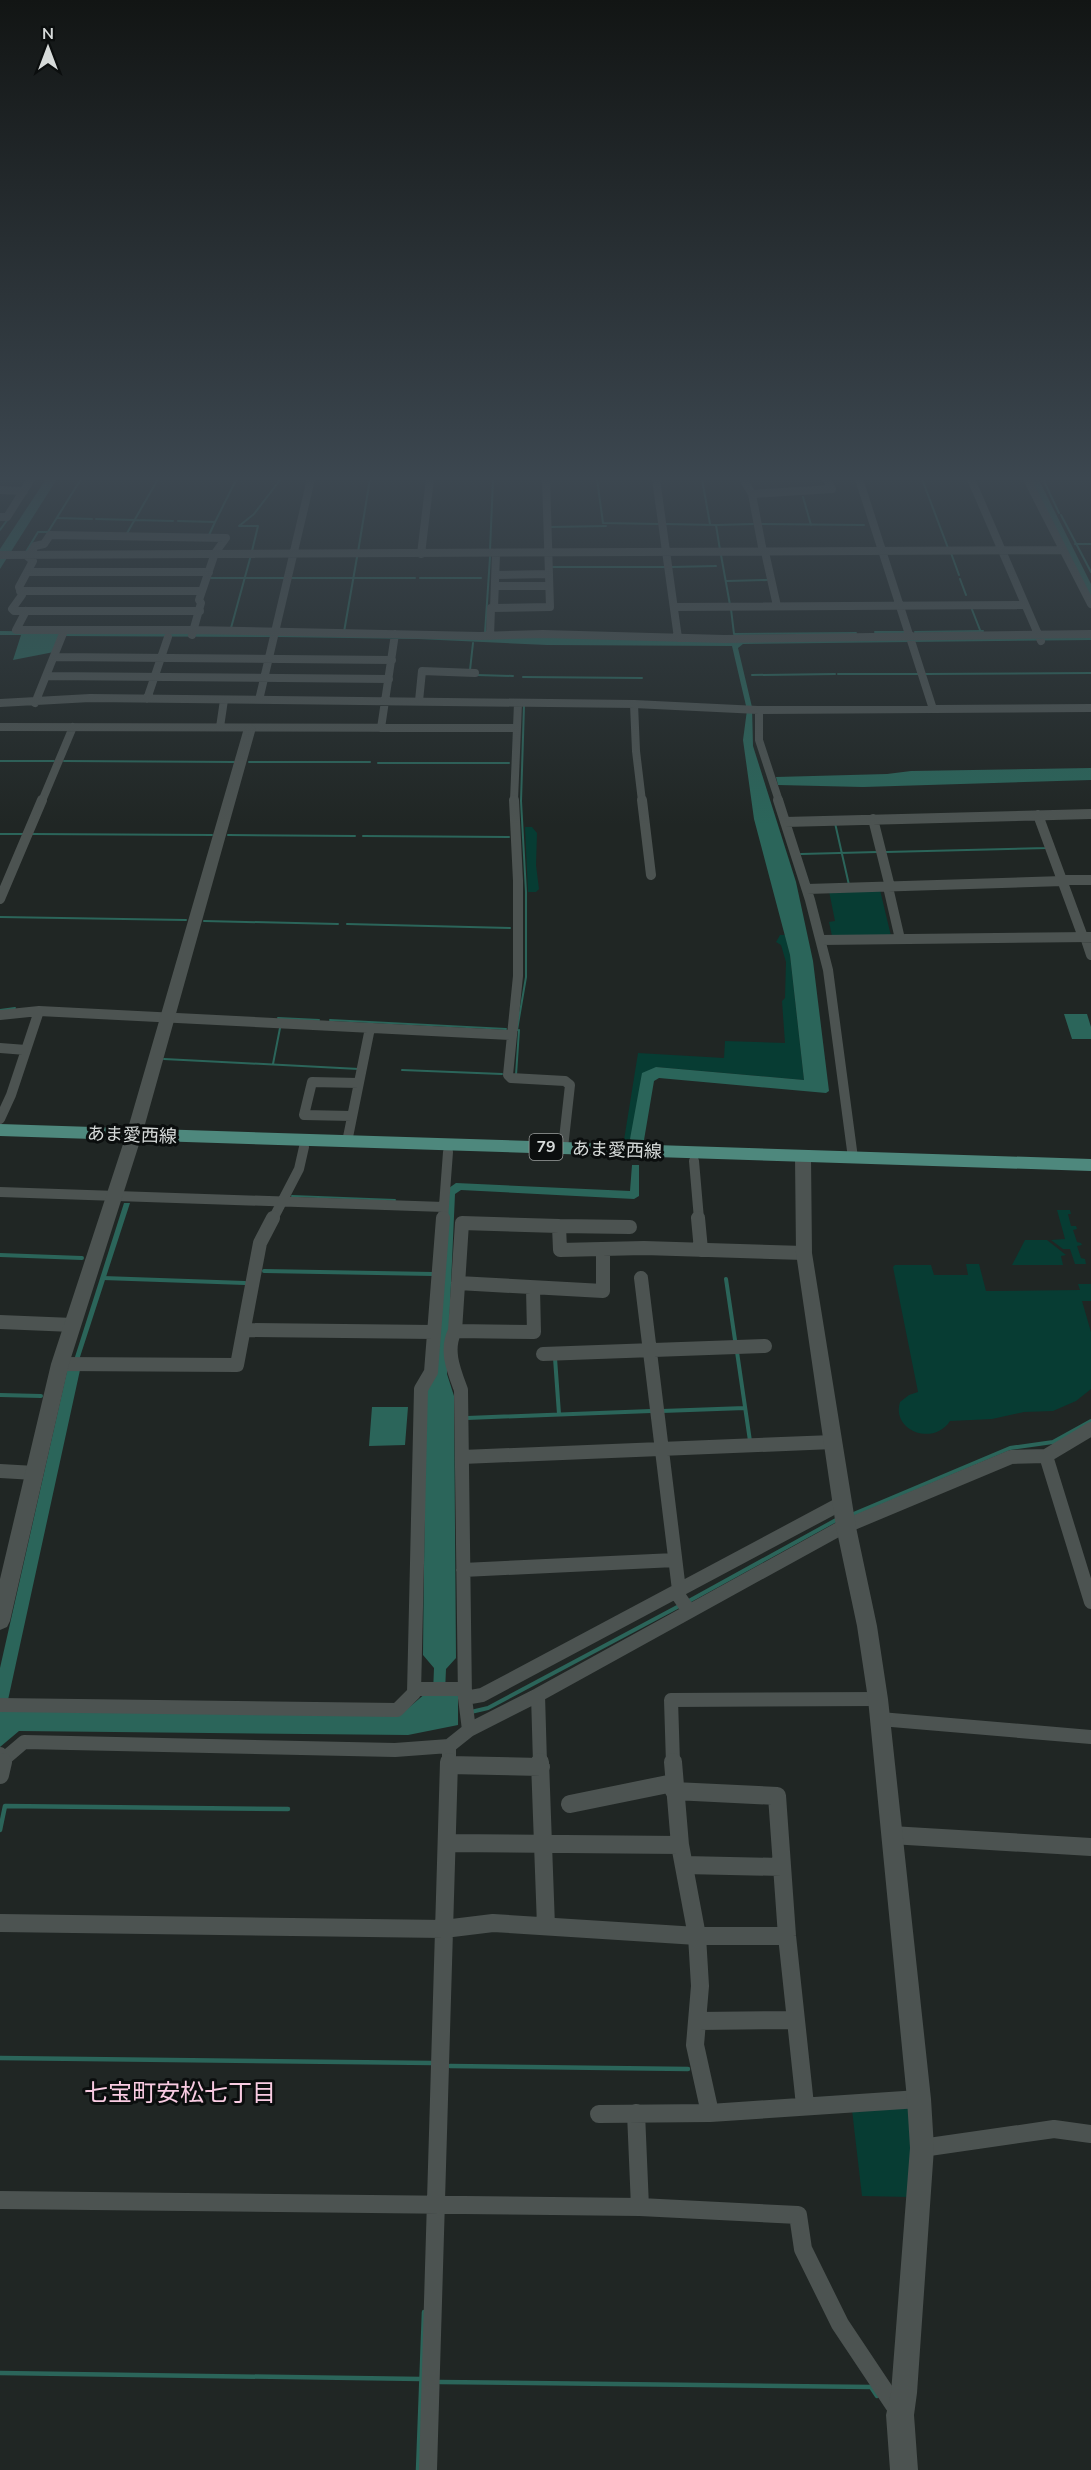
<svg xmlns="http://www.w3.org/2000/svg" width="1091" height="2470" font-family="'Nunito Sans','Noto Sans JP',sans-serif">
	<rect width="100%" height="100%" fill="#202624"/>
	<path fill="#073c33" d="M525 827H532L537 833 536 865 539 889 536 892H528Z
		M880 890 891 936H832L829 922 835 921 829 891Z
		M780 935H785L790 955 804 1080 656 1067 630 1139 635 1144 627 1143 624 1140 638 1053 724 1058 725 1041 785 1043 782 1001 785 998 786 962 781 945 776 942Z
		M1057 1210H1070L1071 1214H1068L1071 1226H1076L1077 1229 1073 1230 1077 1242 1081 1243 1082 1245 1077 1246 1081 1258 1085 1259 1086 1264H1075L1070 1249H1063L1051 1240 1065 1239Z
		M1025 1240H1047L1066 1255 1061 1256 1063 1265H1012Z
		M966 1264H979L986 1291 1080 1290 1078 1284H1091V1301H1082L1091 1332V1389L1076 1401 1053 1411 1024 1412 992 1419 950 1421C933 1447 891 1430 900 1402L909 1395 918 1392 893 1267 895 1265H931L934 1275H968Z
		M909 2105 912 2150 909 2197 862 2196 852 2110Z"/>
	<path fill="#2b655a" d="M46 479H57L0 569V549Z
		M1031 479H1038L1040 482 1091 584V597Z
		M0 631 550 637 1091 635V640L743 644 738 648 752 707 753 746 796 882 813 961 829 1091 826 1093 659 1078 654 1081 644 1140 640 1144H635L630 1139 642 1073 656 1067 804 1080 790 955 754 819 743 740 747 710 732 646 547 645 418 639 279 637 60 636 54 652 13 660 21 635H0Z
		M1091 768V780L863 787 778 785 776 777 887 774 911 771Z
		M1064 1014H1087L1091 1027V1039H1072Z
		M632 1165H639V1196L634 1199 461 1190 455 1194 447 1374 454 1396 456 1658 446 1669 445 1692H458V1725L408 1735 19 1731 0 1747V1710L400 1715 426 1693H433L434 1668 423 1655 426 1391 449 1188 456 1183 630 1191Z
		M124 1203H130L79 1360H74Z
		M73 1368 80 1370 8 1700H0V1668L67 1371Z
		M372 1407H408L405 1445 369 1446Z"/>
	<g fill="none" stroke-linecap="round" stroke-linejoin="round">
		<path stroke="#2b655a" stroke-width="2" d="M597 479 603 523 658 524
			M702 479 710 524
			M922 479 948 548
			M1043 479 1059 513
			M803 497 811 525
			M1061 515 1091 572
			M58 518 92 519
			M96 519 173 521
			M178 521 215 522 236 480
			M666 524 716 525 720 550
			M761 524 864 525
			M716 525 753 524
			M551 527 606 526
			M0 530 8 519
			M126 535 158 479
			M209 535 215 522
			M1075 544H1091
			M490 550 493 480
			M252 551 258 526H239L254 514 280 480
			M26 552 38 532H48L81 479
			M358 552 370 479
			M951 553 959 575
			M721 555 730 605
			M553 567H666
			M672 567 716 566
			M211 578H284
			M292 578H415
			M420 578H481
			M960 579 966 595
			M727 581 767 580
			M971 607 980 630
			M731 609 734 634
			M231 628 251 555
			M344 632 357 557
			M875 632H905
			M915 632 983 631
			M485 633 490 557
			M734 634 856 633
			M470 670 473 643
			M838 674H920
			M925 674 1091 673
			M477 675 513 676
			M752 675 835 674
			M523 677 642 678
			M0 761H54
			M64 761 234 762
			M249 762H370
			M378 763H509
			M835 823 849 885
			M0 834H23
			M32 834 212 835
			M228 835 355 836
			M363 836 509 837
			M886 852 1047 848 1046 846
			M801 854 877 852
			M0 917 186 920
			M204 921 338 924
			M347 924 510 928
			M0 1010 15 1008
			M278 1018 319 1020
			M330 1020 506 1029
			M517 1030 526 977V892L521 801 524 706
			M164 1059 359 1069
			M273 1064 280 1028
			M402 1070 502 1074
			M516 1075 519 1030
			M292 1196 395 1200"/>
		<path stroke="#2b655a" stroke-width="4" d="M0 1255 82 1258
			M264 1271 433 1274
			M103 1278 245 1283
			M726 1279 735 1340
			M737 1352 750 1441
			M555 1358 559 1414
			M0 1395 41 1396
			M662 1411 745 1408
			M467 1418 651 1411
			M851 1515 1010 1448 1053 1442 1091 1421
			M687 1602 836 1520
			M471 1712 488 1708 681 1605"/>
		<path stroke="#2b655a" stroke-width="4.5" d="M0 1830 5 1806 288 1809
			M0 2058 433 2063
			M450 2066 688 2069
			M0 2373 421 2379
			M440 2382 871 2387 877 2396
			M418 2470 424 2312"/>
		<path stroke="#4c5351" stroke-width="8" d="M656 479 678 638
			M743 479 752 494 763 552
			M859 479 933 709
			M971 479 1041 641
			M1027 479 1091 604
			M0 490 24 491
			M752 494 832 489 826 479
			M0 517H7L31 479
			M31 552 35 546 44 544 50 535 226 538 215 553 199 600 201 603 192 635
			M765 552 777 606
			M421 554 430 479
			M0 555 1062 550
			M28 557 33 561 19 587 22 595 12 609 14 611H200
			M28 572H209
			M496 575 548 574
			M495 586H549
			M20 591H202
			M674 607 1025 605
			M494 608 496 554
			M26 611 16 630H193L480 636 543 634 724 639 1091 634
			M490 636 491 608 550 607 546 479
			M55 657 392 660
			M47 676 389 679
			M147 699 168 637
			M259 700 311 479
			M419 701 422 671 475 673
			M0 703 90 698 634 704 758 710 1091 708
			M35 703 64 631
			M634 704 636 751 642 801
			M759 710V740L779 801
			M0 727 517 728
			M220 727 224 700
			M381 728 395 634
			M42 801 73 727
			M514 801 518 703"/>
		<path stroke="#4c5351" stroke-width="10" d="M514 800 518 881V976L508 1075 511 1078 565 1081 570 1085 563 1148
			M642 800 651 875
			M778 800 810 900 828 970 853 1158
			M1038 815 1083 937
			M873 819 890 887
			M785 822 1091 814
			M1063 880H1091
			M888 887 900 939
			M807 889 1063 881
			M0 899 42 800
			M1085 937 1091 955
			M821 940 1091 937
			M0 1015 39 1011 511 1035
			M0 1048 26 1050
			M352 1116 304 1115 312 1082 359 1083
			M0 1119 11 1095 39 1011
			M347 1142 370 1028
			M694 1161 699 1219
			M0 1192 444 1207
			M273 1219 299 1169 304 1147
			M443 1219 448 1152"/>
		<path stroke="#4c5351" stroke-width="14" d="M698 1218 701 1250
			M559 1226 630 1227
			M641 1278 679 1590
			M458 1283 603 1291V1249
			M0 1322 73 1325
			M244 1330 434 1332
			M455 1331 534 1332 533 1289
			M543 1354 765 1346
			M60 1364 237 1365 260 1243 273 1218
			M1046 1456 1091 1602
			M462 1457 833 1442
			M0 1471 35 1473
			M463 1570 675 1560
			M676 1592 689 1611
			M414 1689H464
			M538 1695 839 1529 1011 1457 1046 1456 1091 1429
			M465 1698 482 1695 842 1503
			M0 1705 397 1710 414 1693 421 1389 431 1372 443 1218
			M880 1719 1091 1737
			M469 1730 465 1698 461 1390C454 1371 445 1350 455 1331L462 1223 559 1226 560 1250 644 1248 804 1253
			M0 1754 2 1763
			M3 1760 24 1742 395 1750 449 1746 469 1730 538 1695 540 1763
			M449 1763V1746
			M673 1763 671 1700 878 1699"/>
		<path stroke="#4c5351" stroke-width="18" d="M540 1762 546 1926
			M673 1762 680 1845 697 1936 700 1986 695 2045 710 2113
			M449 1765 541 1767
			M0 1775 3 1762
			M674 1791 777 1796 787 1936 805 2105
			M570 1804 673 1783
			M891 1835 1091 1847
			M447 1843 680 1845
			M684 1865 782 1867
			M0 1923 444 1929 493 1923 697 1936H787
			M698 2021 796 2020
			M636 2113 640 2207
			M599 2114 710 2113 919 2099
			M922 2148 1054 2129 1091 2134
			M0 2200 640 2207 798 2215 803 2249 840 2324 898 2411
			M428 2470 449 1762"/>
		<path fill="#4c5351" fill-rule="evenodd" d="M250 724 256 728 142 1135 69 1364 10 1621 7 1627 0 1630V1579L51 1364 126 1135 244 728Z
			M803 1151 809 1153 811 1157 812 1253 856 1527 877 1626 888 1699 931 2099 934 2148 917 2393 914 2415 918 2470H890L886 2415 891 2393 910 2148 907 2099 868 1699 857 1626 836 1527 796 1253 795 1157 797 1153Z"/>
		<path fill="#4e887d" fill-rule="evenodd" d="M0 1124 1091 1159V1171L0 1136Z"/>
	</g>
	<linearGradient id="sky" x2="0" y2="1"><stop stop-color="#121514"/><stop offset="0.58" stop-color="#3c4750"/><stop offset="1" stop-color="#3c4750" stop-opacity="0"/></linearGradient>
	<rect width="1091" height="825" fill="url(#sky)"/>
	<g text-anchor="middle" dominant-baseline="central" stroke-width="6" stroke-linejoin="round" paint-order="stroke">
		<rect fill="#0b0e0e" stroke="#9a9e9d" stroke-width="1.5" x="529.5" y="1134" width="33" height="26" rx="4.5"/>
		<g font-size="16" font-weight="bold" fill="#d7dbda">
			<text x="546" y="1147">79</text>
		</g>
		<g font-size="18" fill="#d7dbda" stroke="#0b0e0e">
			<text transform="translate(132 1135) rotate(2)">あま愛西線</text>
			<text transform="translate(617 1150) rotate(2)">あま愛西線</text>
		</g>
		<g font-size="24" fill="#f9cbe2" stroke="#0b0e0e">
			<text x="180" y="2093">七宝町安松七丁目</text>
		</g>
	</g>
	<g transform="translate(48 48)" stroke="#0b0e0e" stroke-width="4.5" paint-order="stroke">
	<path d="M0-4.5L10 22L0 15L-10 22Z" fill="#d7dbda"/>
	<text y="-9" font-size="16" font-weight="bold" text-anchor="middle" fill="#d7dbda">N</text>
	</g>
</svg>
